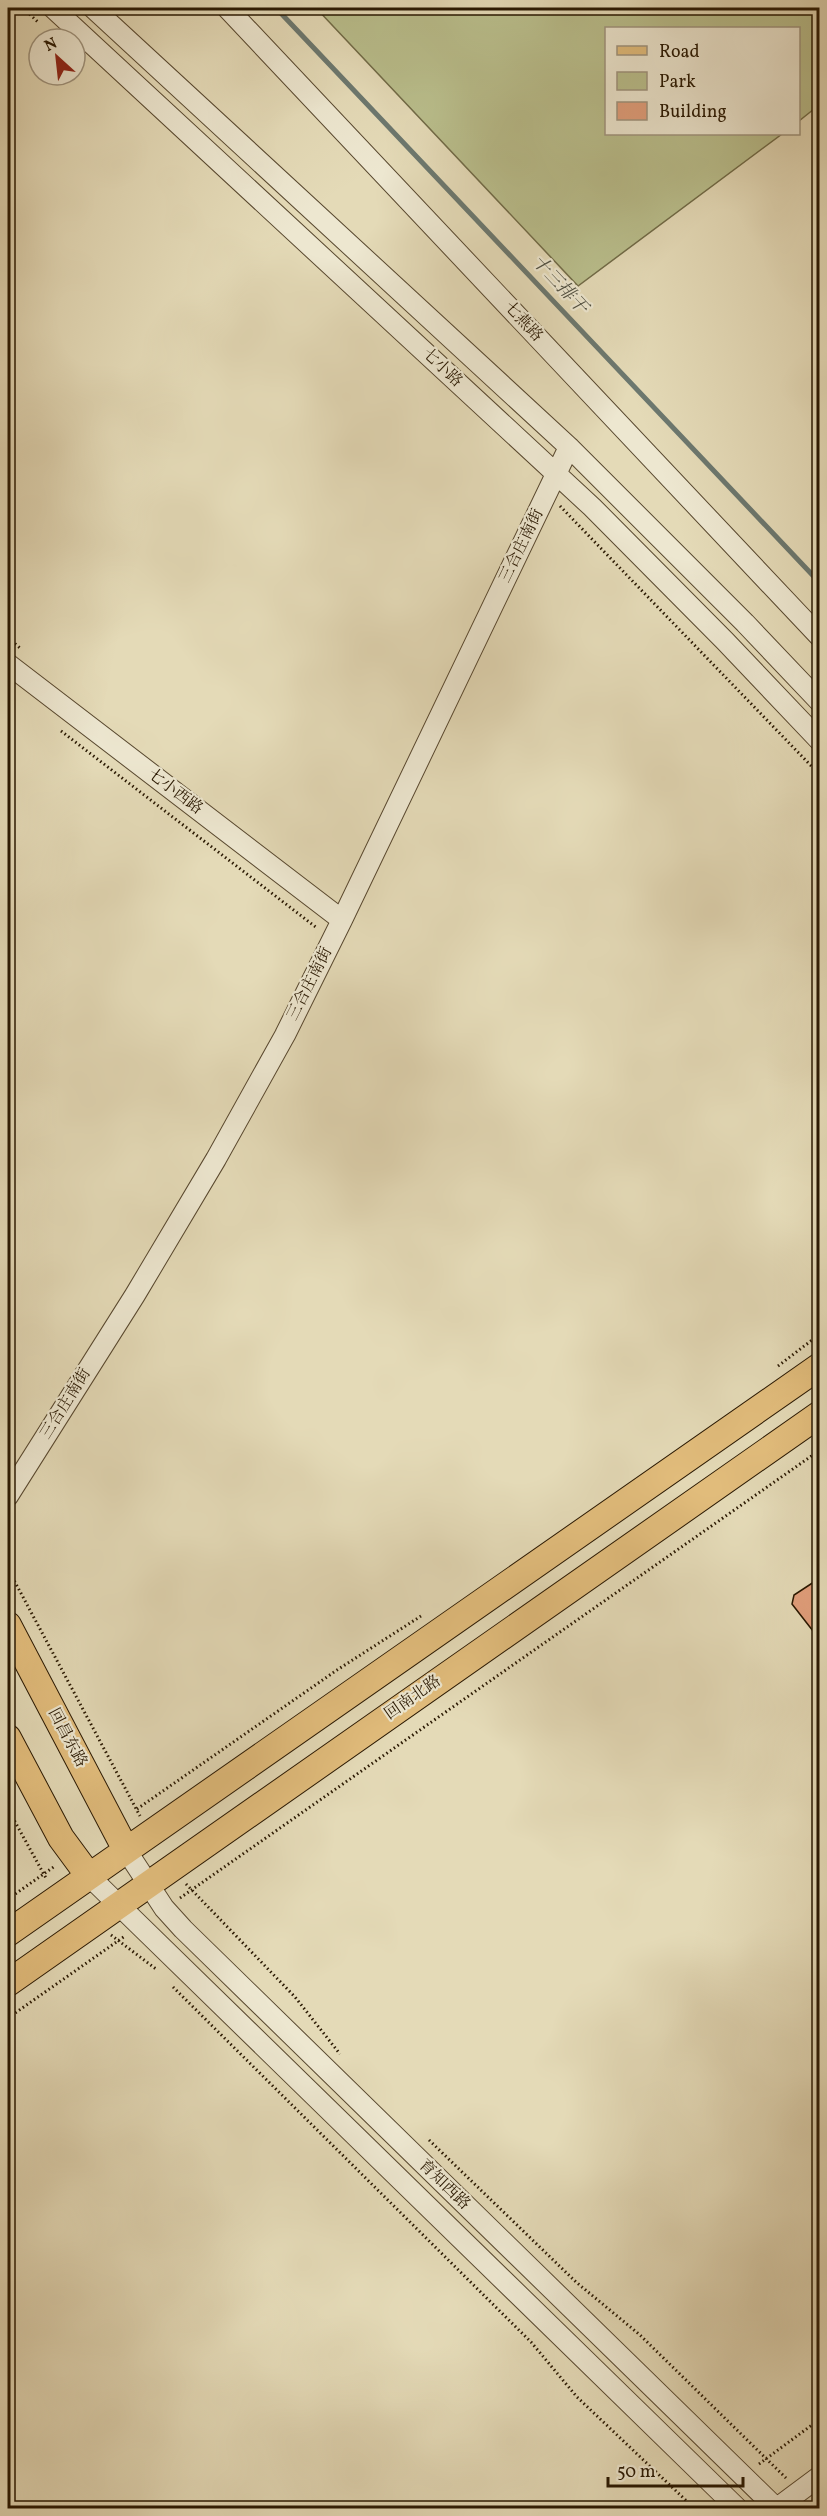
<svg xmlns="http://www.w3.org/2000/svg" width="827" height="2516" font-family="Vollkorn,'Noto Serif SC',serif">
	<rect width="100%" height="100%" fill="#e4dab7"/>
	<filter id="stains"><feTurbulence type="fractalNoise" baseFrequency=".00333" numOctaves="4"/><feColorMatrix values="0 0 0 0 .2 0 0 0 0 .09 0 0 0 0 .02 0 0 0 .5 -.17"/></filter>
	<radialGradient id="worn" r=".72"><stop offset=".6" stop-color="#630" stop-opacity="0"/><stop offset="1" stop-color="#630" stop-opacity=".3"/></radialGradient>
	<path fill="#b9be8c" stroke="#716b47" stroke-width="1.5" d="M316 8H819V105L799 121 798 28H606V134H782L578 286Z"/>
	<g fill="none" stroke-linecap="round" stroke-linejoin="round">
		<path stroke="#6c786f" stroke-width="5" d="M276 8 820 583"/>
	</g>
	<path fill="#e19f7c" stroke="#291802" stroke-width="1.5" d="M820 1578V1640L792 1604 794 1595Z"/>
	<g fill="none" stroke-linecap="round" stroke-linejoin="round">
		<defs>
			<path id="minor" d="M53 8 592 507 725 641 820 741
				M93 8 569 447 745 623 820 702
				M227 8 820 637
				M8 664 342 920
				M8 1496 135 1295 216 1159 285 1035 342 920 569 447
				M126 1850 164 1908 183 1929 776 2508
				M89 1876 737 2508
				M777 2508 820 2476"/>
			<path id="major" d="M8 1625 126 1850
				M8 1738 61 1838 89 1876
				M8 1933 820 1366
				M8 1983 820 1414"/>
		</defs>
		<use href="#minor" stroke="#58482f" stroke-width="22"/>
		<use href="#major" stroke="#291802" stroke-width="28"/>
		<path stroke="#291802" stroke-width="3" stroke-dasharray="1.5 3" stroke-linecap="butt" d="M23 8 39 23
			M560 506 820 775
			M8 638 20 648
			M61 731 317 928
			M778 1366 820 1334
			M8 1522 13 1513
			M8 1569 140 1816
			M8 1809 47 1880
			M137 1809 337 1670 421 1616
			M186 1884 295 1997 340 2054
			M180 1898 820 1450
			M8 1899 55 1866
			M111 1935 156 1969
			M173 1987 531 2342 577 2397 694 2508
			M8 2018 125 1936
			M429 2140 576 2282 640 2335 786 2478
			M759 2464 820 2419"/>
		<use href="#minor" stroke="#ede7d0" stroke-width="20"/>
		<use href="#major" stroke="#e2bd7c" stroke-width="26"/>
	</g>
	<g text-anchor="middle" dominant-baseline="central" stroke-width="4.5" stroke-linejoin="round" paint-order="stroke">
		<g font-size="16" fill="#291802" stroke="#ede7d0">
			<text transform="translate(523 322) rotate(47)">七燕路</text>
			<text transform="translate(442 368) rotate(43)">七小路</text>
			<text transform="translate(522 546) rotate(-64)">三合庄南街</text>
			<text transform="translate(175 792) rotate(37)">七小西路</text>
			<text transform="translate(310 984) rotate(-63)">三合庄南街</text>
			<text transform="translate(66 1404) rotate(-58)">三合庄南街</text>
			<text transform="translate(413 1698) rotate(-35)">回南北路</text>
			<text transform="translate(67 1738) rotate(62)">回昌东路</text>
			<text transform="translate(444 2185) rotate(44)">育知西路</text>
		</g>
		<g font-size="18" font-style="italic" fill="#505042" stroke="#ede7d0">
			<text transform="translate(559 285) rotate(47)">十三排干</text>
		</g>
	</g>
	<rect width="827" height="2516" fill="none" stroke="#e4dab7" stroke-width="30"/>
	<rect x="9" y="9" width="809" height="2498" fill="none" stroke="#291802" stroke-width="3"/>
	<rect x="15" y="15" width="797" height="2486" fill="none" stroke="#291802" stroke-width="1.5"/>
	<rect x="605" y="27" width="195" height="108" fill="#ede7d0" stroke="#9f947e" stroke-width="1.5"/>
	<rect x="617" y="46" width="30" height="9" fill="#e2bd7c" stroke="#9f947e" stroke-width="1.5"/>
	<text x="659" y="57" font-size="18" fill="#291802">Road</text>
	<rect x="617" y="72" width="30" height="18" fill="#b9be8c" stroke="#9f947e" stroke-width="1.5"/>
	<text x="659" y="87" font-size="18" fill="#291802">Park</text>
	<rect x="617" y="102" width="30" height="18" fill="#e19f7c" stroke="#9f947e" stroke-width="1.5"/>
	<text x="659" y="117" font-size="18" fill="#291802">Building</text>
	<g transform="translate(57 57) rotate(333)"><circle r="28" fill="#ede7d0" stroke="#9f947e" stroke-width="1.5"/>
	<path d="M0-4.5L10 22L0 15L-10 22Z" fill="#8f2418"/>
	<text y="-9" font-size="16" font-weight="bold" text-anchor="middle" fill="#291802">N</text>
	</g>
	<path d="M608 2477v9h135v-9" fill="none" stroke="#291802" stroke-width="3"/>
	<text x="617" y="2477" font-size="18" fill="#291802" stroke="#ede7d0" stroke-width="4.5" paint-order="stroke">50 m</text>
	<rect width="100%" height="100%" filter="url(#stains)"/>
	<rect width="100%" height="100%" fill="url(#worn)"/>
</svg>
